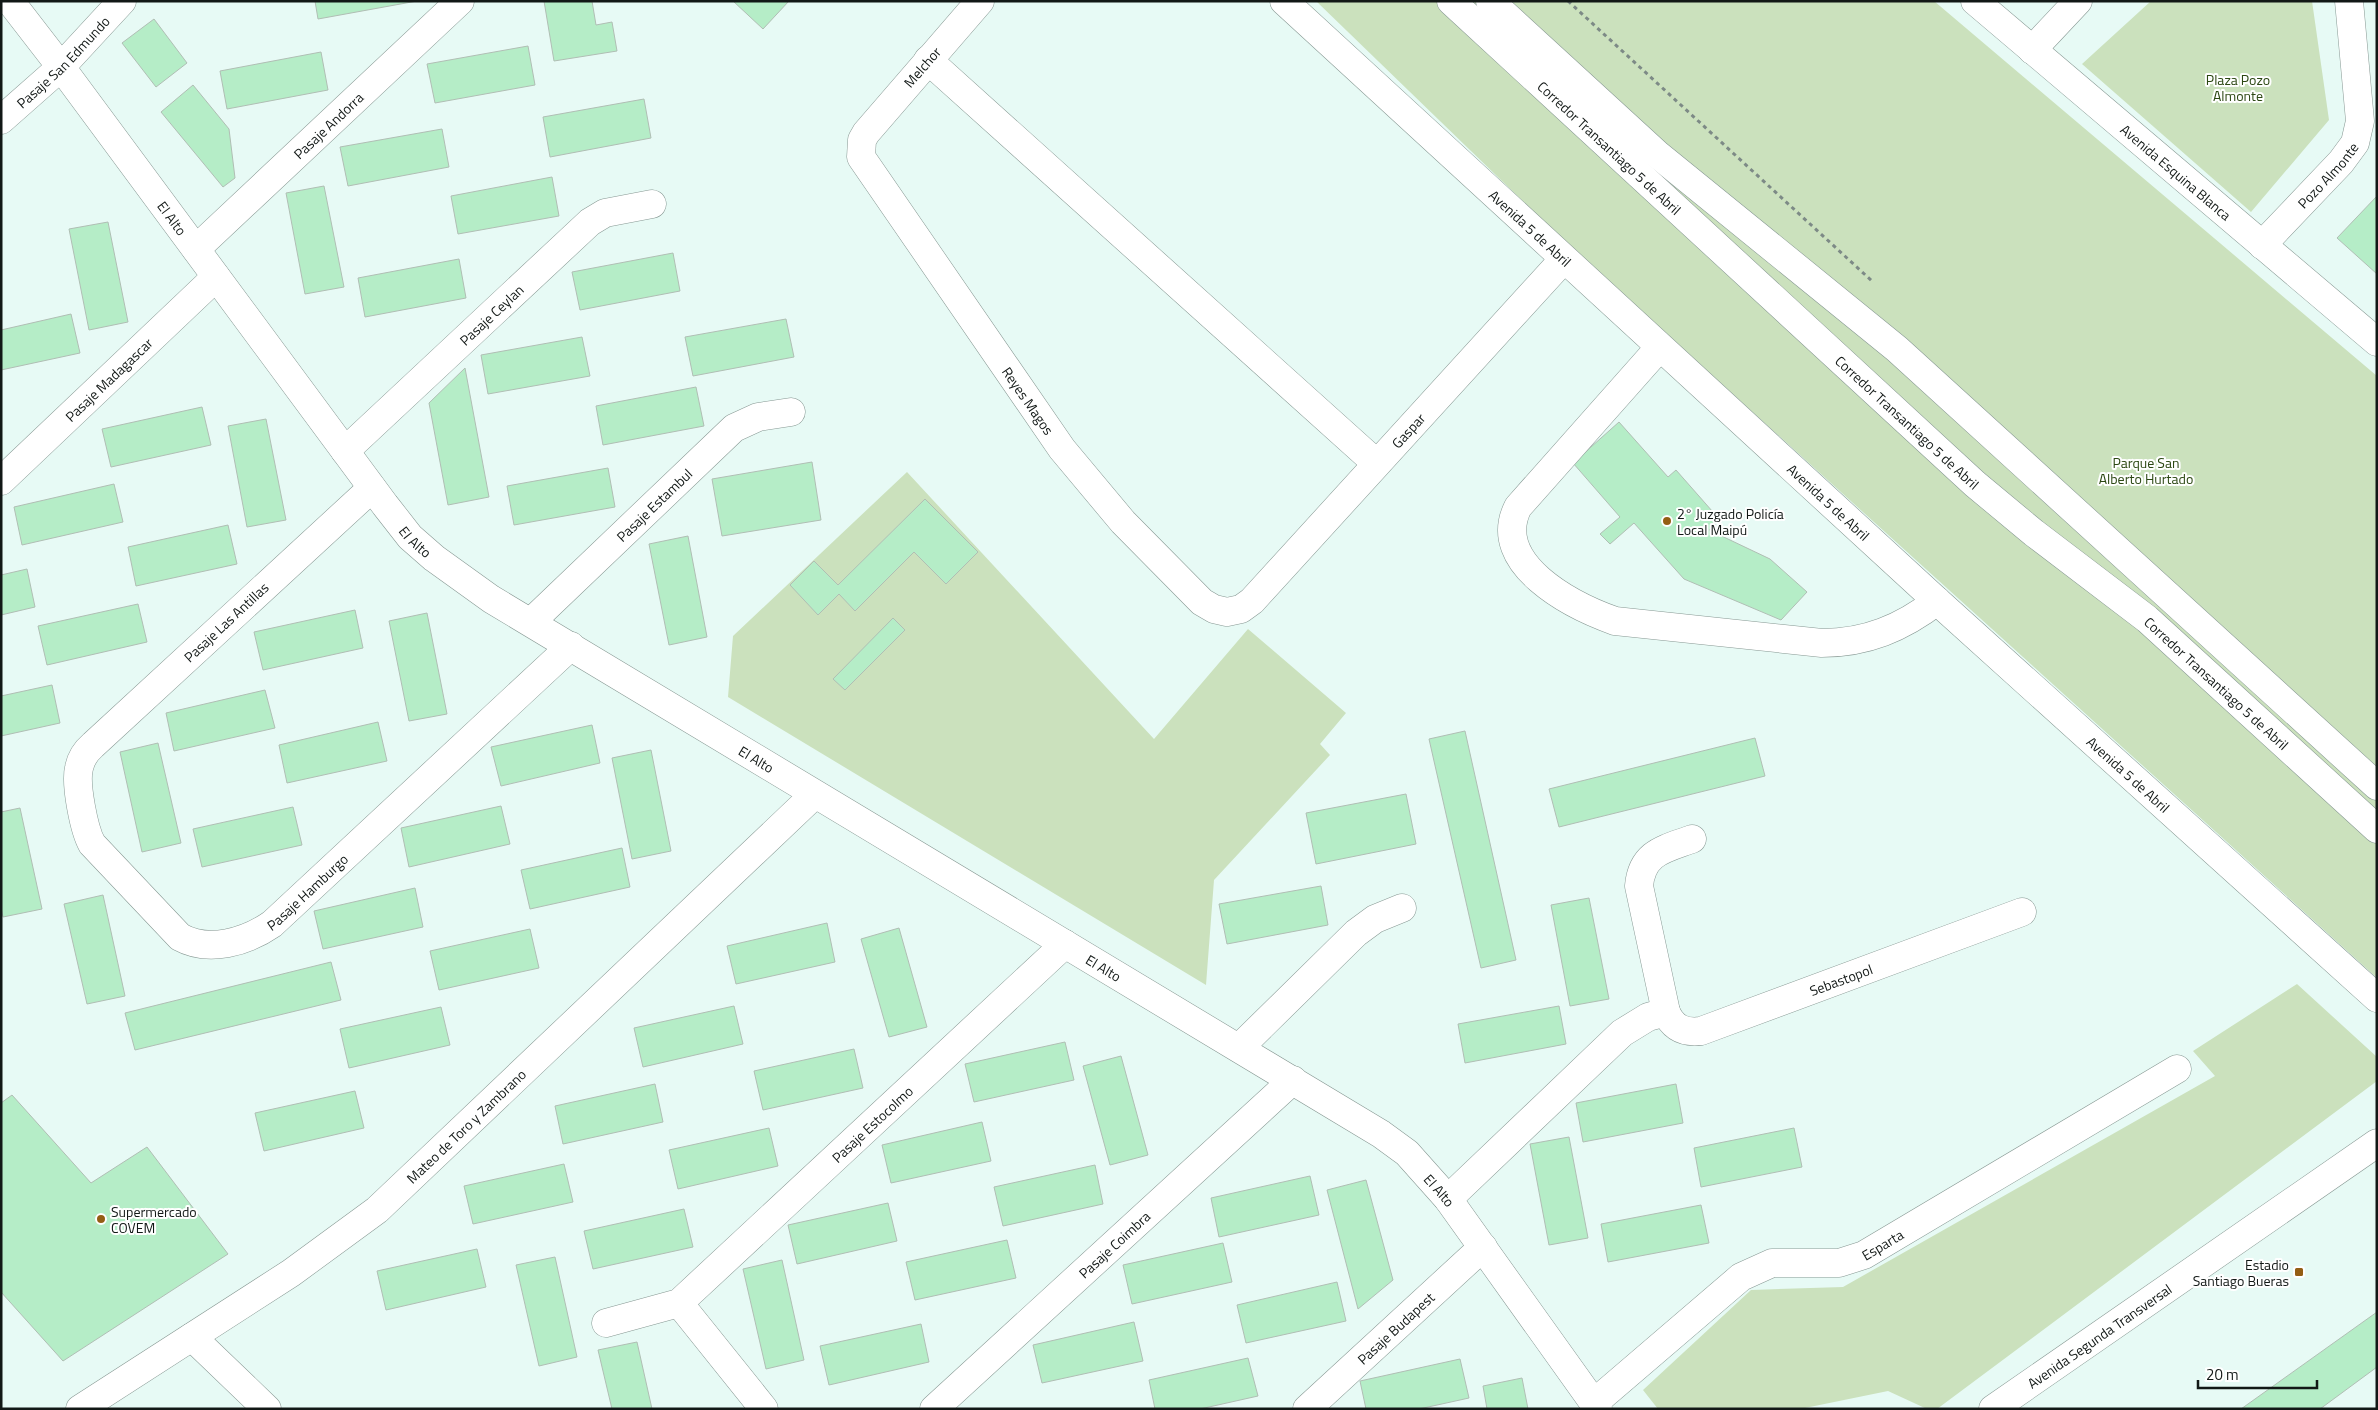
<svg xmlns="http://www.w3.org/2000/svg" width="2378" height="1410" font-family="'Titillium Web',sans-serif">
	<rect width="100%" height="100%" fill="#e7faf5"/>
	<path fill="#cbe1bd" d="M1316 1H1934L2377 376V978L1565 242Z
		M2151 1H2312L2329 120 2251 212 2082 64Z
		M907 472 1154 739 1248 629 1346 713 1320 744 1330 755 1214 880 1206 985 728 697 733 636Z
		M2297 984 2377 1057V1081L1937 1409H1927L1888 1391 1800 1409H1658L1643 1390 1751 1290 1843 1287 2215 1076 2193 1051Z"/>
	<path fill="#b5edc7" stroke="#b0beb4" d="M315 1H417L318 19Z
		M544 1H592L596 25 612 22 617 51 554 61Z
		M733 1H789L763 29Z
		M154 19 187 63 156 87 122 43Z
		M528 46 535 85 435 103 427 64Z
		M321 52 328 90 227 109 220 71Z
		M193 85 229 129 235 178 223 187 161 112Z
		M644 99 651 138 550 157 543 117Z
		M442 129 449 167 348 186 340 147Z
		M552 177 559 216 458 234 451 196Z
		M324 186 344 287 305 294 286 193Z
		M2377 196V274L2337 238Z
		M108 222 128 322 89 330 69 229Z
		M673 253 680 291 580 310 572 272Z
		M459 259 466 298 365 317 358 278Z
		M71 314 80 353 1 370V330Z
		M786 319 794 357 693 376 685 337Z
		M582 337 590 376 488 394 481 355Z
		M465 368 489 497 448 505 429 403Z
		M696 387 704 426 603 445 596 406Z
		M202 407 211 445 111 467 102 429Z
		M266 419 286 520 247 527 228 426Z
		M1619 422 1668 477 1676 470 1720 520 1709 530 1770 559 1807 592 1781 620 1684 579 1634 523 1610 544 1600 534 1620 517 1573 463Z
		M812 462 821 520 722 536 712 479Z
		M608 468 615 507 514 525 507 486Z
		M114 484 123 522 22 545 14 507Z
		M925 499 978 552 946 584 914 552 855 611 839 594 818 615 790 585 814 561 838 585Z
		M228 525 237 564 136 586 128 547Z
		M688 536 707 637 669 645 649 544Z
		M27 569 35 607 1 615V575Z
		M138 604 147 642 47 665 38 626Z
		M355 610 363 648 263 670 254 632Z
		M427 613 447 714 409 721 389 621Z
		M893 618 905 630 845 690 833 679Z
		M52 685 60 723 1 736V696Z
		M265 690 275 728 174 751 166 713Z
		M378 722 387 761 287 783 279 745Z
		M592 725 600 763 501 786 491 747Z
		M1465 731 1516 960 1481 968 1429 739Z
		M1755 738 1765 776 1559 827 1549 789Z
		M158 743 181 843 142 852 120 752Z
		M651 750 671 851 632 859 612 758Z
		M1406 794 1416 844 1316 864 1306 813Z
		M501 806 510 844 409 867 401 828Z
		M293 807 302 845 202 867 193 829Z
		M20 808 42 909 3 917 1 908V812Z
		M622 848 630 887 530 909 521 870Z
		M1321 886 1328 925 1227 944 1219 904Z
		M415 888 423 927 323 949 314 911Z
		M103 895 125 996 87 1004 64 904Z
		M1589 898 1609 999 1570 1006 1551 905Z
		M827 923 835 962 736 984 727 946Z
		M899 928 927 1027 889 1037 861 939Z
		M530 929 539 968 439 990 430 951Z
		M331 962 341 1000 135 1050 125 1013Z
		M734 1006 743 1044 643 1067 634 1028Z
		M1559 1006 1566 1044 1465 1063 1458 1024Z
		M441 1007 450 1045 349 1068 340 1029Z
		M1065 1042 1074 1080 974 1102 965 1064Z
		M854 1049 863 1088 763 1110 754 1071Z
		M1121 1056 1148 1155 1110 1165 1083 1066Z
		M655 1084 663 1122 563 1144 555 1106Z
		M1676 1084 1683 1123 1583 1142 1576 1103Z
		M355 1091 364 1128 264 1151 255 1113Z
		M12 1095 91 1183 147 1147 228 1254 63 1361 1 1292V1103Z
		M982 1122 991 1161 891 1183 882 1145Z
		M769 1128 778 1166 678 1189 669 1150Z
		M1794 1128 1802 1167 1701 1187 1694 1148Z
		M1569 1137 1588 1238 1549 1245 1530 1144Z
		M564 1164 573 1202 473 1224 464 1186Z
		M1095 1165 1103 1204 1003 1226 994 1187Z
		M1310 1176 1319 1215 1219 1237 1211 1198Z
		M1366 1180 1393 1280 1358 1309 1327 1190Z
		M888 1203 897 1241 797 1264 788 1225Z
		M1701 1205 1709 1243 1608 1262 1601 1224Z
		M684 1209 693 1247 593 1269 584 1231Z
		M1007 1240 1016 1278 915 1300 906 1262Z
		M1223 1243 1232 1282 1132 1304 1123 1265Z
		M477 1249 486 1287 386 1310 377 1271Z
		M555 1257 577 1357 539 1366 516 1265Z
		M782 1260 804 1360 766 1369 743 1269Z
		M1337 1282 1346 1321 1246 1343 1237 1305Z
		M2377 1312V1367L2320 1409H2241Z
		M1134 1322 1143 1361 1042 1383 1033 1345Z
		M921 1324 929 1362 829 1385 820 1346Z
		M637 1342 652 1409H612L598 1350Z
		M1248 1358 1258 1396 1200 1409H1155L1149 1380Z
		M1460 1359 1469 1398 1419 1409H1366L1360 1381Z
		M1522 1378 1528 1409H1487L1483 1386Z"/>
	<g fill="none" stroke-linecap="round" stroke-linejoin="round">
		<defs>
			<g id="minor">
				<path id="s1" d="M10 1 61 67 385 505 410 537 434 558 491 599 1381 1134 1407 1153 1448 1199 1598 1409"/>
				<path id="s2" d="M980 1 866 133 862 140 861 157 1062 449 1123 522 1202 602 1214 609 1227 612 1241 609 1252 601 1563 260"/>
				<path id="s3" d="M1451 1 1975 484 2034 533 2147 619 2377 829"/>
				<path d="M1490 1 1657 154 1897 349 2377 786"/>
				<path d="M2032 50 2078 1"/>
				<path d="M928 60 1376 463"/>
				<path id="s4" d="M1 120 61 67 122 1"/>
				<path id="s5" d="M2262 245 2341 162 2355 143 2360 121 2349 1"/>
				<path id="s6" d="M196 249 460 1"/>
				<path d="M1659 348 1518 507C1489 564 1573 606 1615 621L1822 643C1866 643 1902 628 1937 601"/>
				<path id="s7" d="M345 451 590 222 605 213 652 204"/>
				<path id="s8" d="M1 481 216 277"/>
				<path id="s9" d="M372 488 93 745C86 751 81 758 79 768 75 784 84 830 92 844L180 937C209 953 246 942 272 924L571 646"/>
				<path id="s10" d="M531 622 734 428 758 417 791 412"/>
				<path id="s11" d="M1692 839C1665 849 1642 852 1639 886L1666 1012C1673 1028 1684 1033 1701 1031L2022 912"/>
				<path d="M1239 1048 1356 933 1375 919 1402 908"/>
				<path d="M1448 1199 1622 1033 1648 1017 1666 1012"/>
				<path d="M679 1303 764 1409"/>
				<path id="s12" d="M606 1323 679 1303 1065 944"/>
				<path d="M192 1337 267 1409"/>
				<path id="s13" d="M1594 1403 1741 1277 1772 1263H1839L1864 1255 2177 1069"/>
				<path id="s14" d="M80 1409 291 1273 377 1210 814 795"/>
				<path id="s15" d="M934 1409 1293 1080"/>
				<path id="s16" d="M1307 1409 1483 1247"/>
			</g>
			<g id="major">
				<path id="s17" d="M1284 1 1937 601 2377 998"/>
				<path id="s18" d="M1975 1 2377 342"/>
				<path id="s19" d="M1993 1409 2377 1143"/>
			</g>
		</defs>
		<use href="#minor" stroke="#879893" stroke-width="29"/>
		<use href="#major" stroke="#879893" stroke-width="29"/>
		<path stroke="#7d8a86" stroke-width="3" stroke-dasharray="4 4" stroke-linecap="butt" d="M1568 1 1873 282"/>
		<use href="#minor" stroke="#fff" stroke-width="28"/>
		<use href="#major" stroke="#fff" stroke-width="28"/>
	</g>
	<g fill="#945e14" stroke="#fff" stroke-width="2">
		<circle cx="1667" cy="521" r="5"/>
		<circle cx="101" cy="1219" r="5"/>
		<rect x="2294" y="1267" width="10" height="10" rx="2.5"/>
	</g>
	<g text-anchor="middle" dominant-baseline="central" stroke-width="4" stroke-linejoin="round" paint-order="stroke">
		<g font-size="14" fill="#121816" stroke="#fff">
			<text stroke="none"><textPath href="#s4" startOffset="85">Pasaje San Edmundo</textPath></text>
			<text transform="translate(922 67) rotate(-49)">Melchor</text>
			<text stroke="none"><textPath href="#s6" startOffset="181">Pasaje Andorra</textPath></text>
			<text stroke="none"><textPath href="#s3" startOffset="216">Corredor Transantiago 5 de Abril</textPath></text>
			<text stroke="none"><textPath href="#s18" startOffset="264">Avenida Esquina Blanca</textPath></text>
			<text stroke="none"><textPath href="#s5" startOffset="96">Pozo Almonte</textPath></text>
			<text stroke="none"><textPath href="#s1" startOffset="271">El Alto</textPath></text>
			<text stroke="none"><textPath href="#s17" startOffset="335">Avenida 5 de Abril</textPath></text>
			<text stroke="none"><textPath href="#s7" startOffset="200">Pasaje Ceylan</textPath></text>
			<text stroke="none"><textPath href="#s8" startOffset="148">Pasaje Madagascar</textPath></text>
			<text stroke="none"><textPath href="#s2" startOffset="495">Reyes Magos</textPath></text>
			<text stroke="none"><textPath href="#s3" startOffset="621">Corredor Transantiago 5 de Abril</textPath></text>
			<text stroke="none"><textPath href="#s2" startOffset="1048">Gaspar</textPath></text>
			<text stroke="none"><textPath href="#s17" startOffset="740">Avenida 5 de Abril</textPath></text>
			<text stroke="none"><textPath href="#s10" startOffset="170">Pasaje Estambul</textPath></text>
			<text stroke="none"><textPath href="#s1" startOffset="676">El Alto</textPath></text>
			<text transform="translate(226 622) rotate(-43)">Pasaje Las Antillas</text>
			<text stroke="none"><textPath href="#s3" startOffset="1026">Corredor Transantiago 5 de Abril</textPath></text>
			<text stroke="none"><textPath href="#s1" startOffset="1081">El Alto</textPath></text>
			<text stroke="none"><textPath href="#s17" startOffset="1145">Avenida 5 de Abril</textPath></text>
			<text stroke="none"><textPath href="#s9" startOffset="758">Pasaje Hamburgo</textPath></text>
			<text stroke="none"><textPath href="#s1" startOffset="1486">El Alto</textPath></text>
			<text stroke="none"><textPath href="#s11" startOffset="398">Sebastopol</textPath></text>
			<text stroke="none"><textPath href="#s12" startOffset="339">Pasaje Estocolmo</textPath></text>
			<text stroke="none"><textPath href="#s14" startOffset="480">Mateo de Toro y Zambrano</textPath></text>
			<text stroke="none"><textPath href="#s1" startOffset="1891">El Alto</textPath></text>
			<text stroke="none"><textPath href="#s13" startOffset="342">Esparta</textPath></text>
			<text stroke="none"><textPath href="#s15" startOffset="244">Pasaje Coimbra</textPath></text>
			<text stroke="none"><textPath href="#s16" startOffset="120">Pasaje Budapest</textPath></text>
			<text stroke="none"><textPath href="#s19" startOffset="129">Avenida Segunda Transversal</textPath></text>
		</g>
		<g font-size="14" fill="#2b4712" stroke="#fff">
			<text x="2238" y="79">Plaza Pozo<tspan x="2238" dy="16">Almonte</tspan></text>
			<text x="2146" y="462">Parque San<tspan x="2146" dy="16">Alberto Hurtado</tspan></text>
		</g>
		<g font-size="14" fill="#121816" stroke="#fff" text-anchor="start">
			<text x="1677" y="513">2° Juzgado Policía<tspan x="1677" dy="16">Local Maipú</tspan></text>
			<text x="111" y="1211">Supermercado<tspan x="111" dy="16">COVEM</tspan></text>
			<text x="2289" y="1264" text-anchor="end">Estadio<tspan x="2289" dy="16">Santiago Bueras</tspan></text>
		</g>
	</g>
	<rect width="2378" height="1410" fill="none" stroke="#121816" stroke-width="5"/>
	<path d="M2198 1380v8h119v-8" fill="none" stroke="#121816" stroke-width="2.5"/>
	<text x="2206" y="1380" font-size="15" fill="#121816" stroke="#ffffff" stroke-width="4" paint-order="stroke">20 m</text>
</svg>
